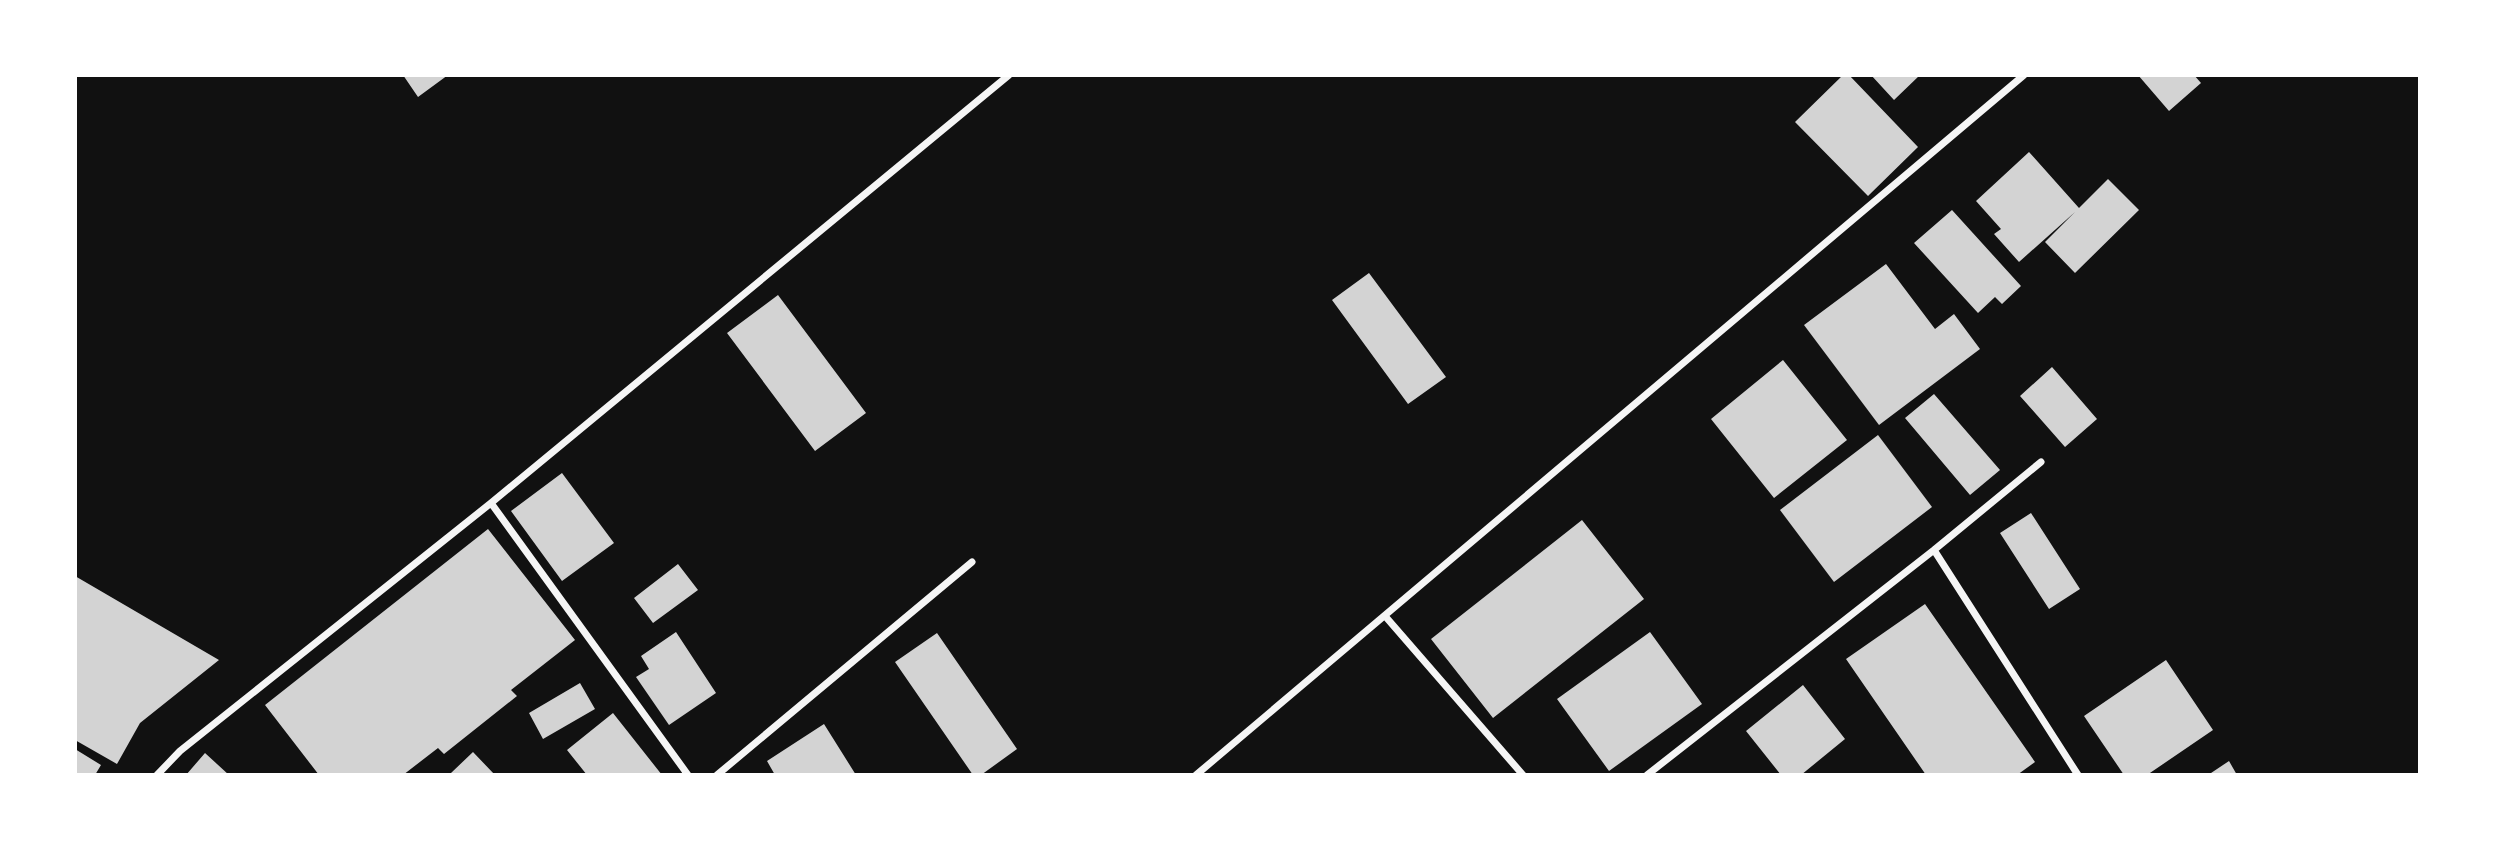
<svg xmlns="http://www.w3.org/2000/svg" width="2495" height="850" viewBox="0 0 2495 850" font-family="Literata,serif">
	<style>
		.building { fill: #d3d3d3 }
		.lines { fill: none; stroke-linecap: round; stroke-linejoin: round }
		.minor { stroke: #f5f5f5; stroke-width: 7 }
	</style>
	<rect width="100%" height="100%" fill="#111"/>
	<path class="building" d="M403,75H448L418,97Z
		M1843,75H1849L1918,147L1868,196L1795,122Z
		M1871,75H1920L1894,100Z
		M2138,75H2194L2201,83L2169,111Z
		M2029,152L2079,208L2108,179L2139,210L2075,273L2045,242L2075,212L2019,262L1994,234L2001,229L1976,201Z
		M1952,210L2021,286L2002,304L1995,297L1978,313L1914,243Z
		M1886,264L1935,329L1954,314L1980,349L1879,425L1804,325Z
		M1369,273L1446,377L1408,404L1332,300Z
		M778,295L866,413L815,451L727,333Z
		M1783,360L1847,440L1774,498L1711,419Z
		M2052,367L2097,419L2065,447L2020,396Z
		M1934,394L2000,470L1970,495L1905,418Z
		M1878,435L1932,507L1834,582L1780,510Z
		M562,473L614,543L562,581L511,511Z
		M2031,513L2080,589L2049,609L2000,533Z
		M1582,520L1644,599L1493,718L1431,639Z
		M488,529L575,640L511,690L517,696L444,754L438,748L403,775H319L265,705Z
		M678,564L698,590L653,623L634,598Z
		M75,576L219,660L140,723L117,764L75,740Z
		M1925,604L2035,762L2017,775H1926L1846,659Z
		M676,632L716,693L669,725L636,677L649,669L641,656Z
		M1650,632L1702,704L1609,771L1557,699Z
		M937,633L1017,749L981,775H973L895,662Z
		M2166,660L2213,730L2147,775H2124L2084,716Z
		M580,683L595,709L543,739L529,713Z
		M1803,685L1845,739L1801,775H1781L1746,731Z
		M613,713L662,775H587L567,750Z
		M824,724L856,775H775L767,761Z
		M75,749L101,765L95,775H75Z
		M473,752L495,775L451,773Z
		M205,753L229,775H186Z
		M2229,761L2237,775H2208Z"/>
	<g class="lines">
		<path class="minor" d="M491,503L688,775
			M1934,550L2078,775
			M1385,616L1523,775
			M157,775L180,751L491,503L1009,75
			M717,775L972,562
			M1196,775L2024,75
			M1647,775L1934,550L2041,462"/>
	</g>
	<rect width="2495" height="850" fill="none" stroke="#ffffff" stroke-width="154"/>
</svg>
